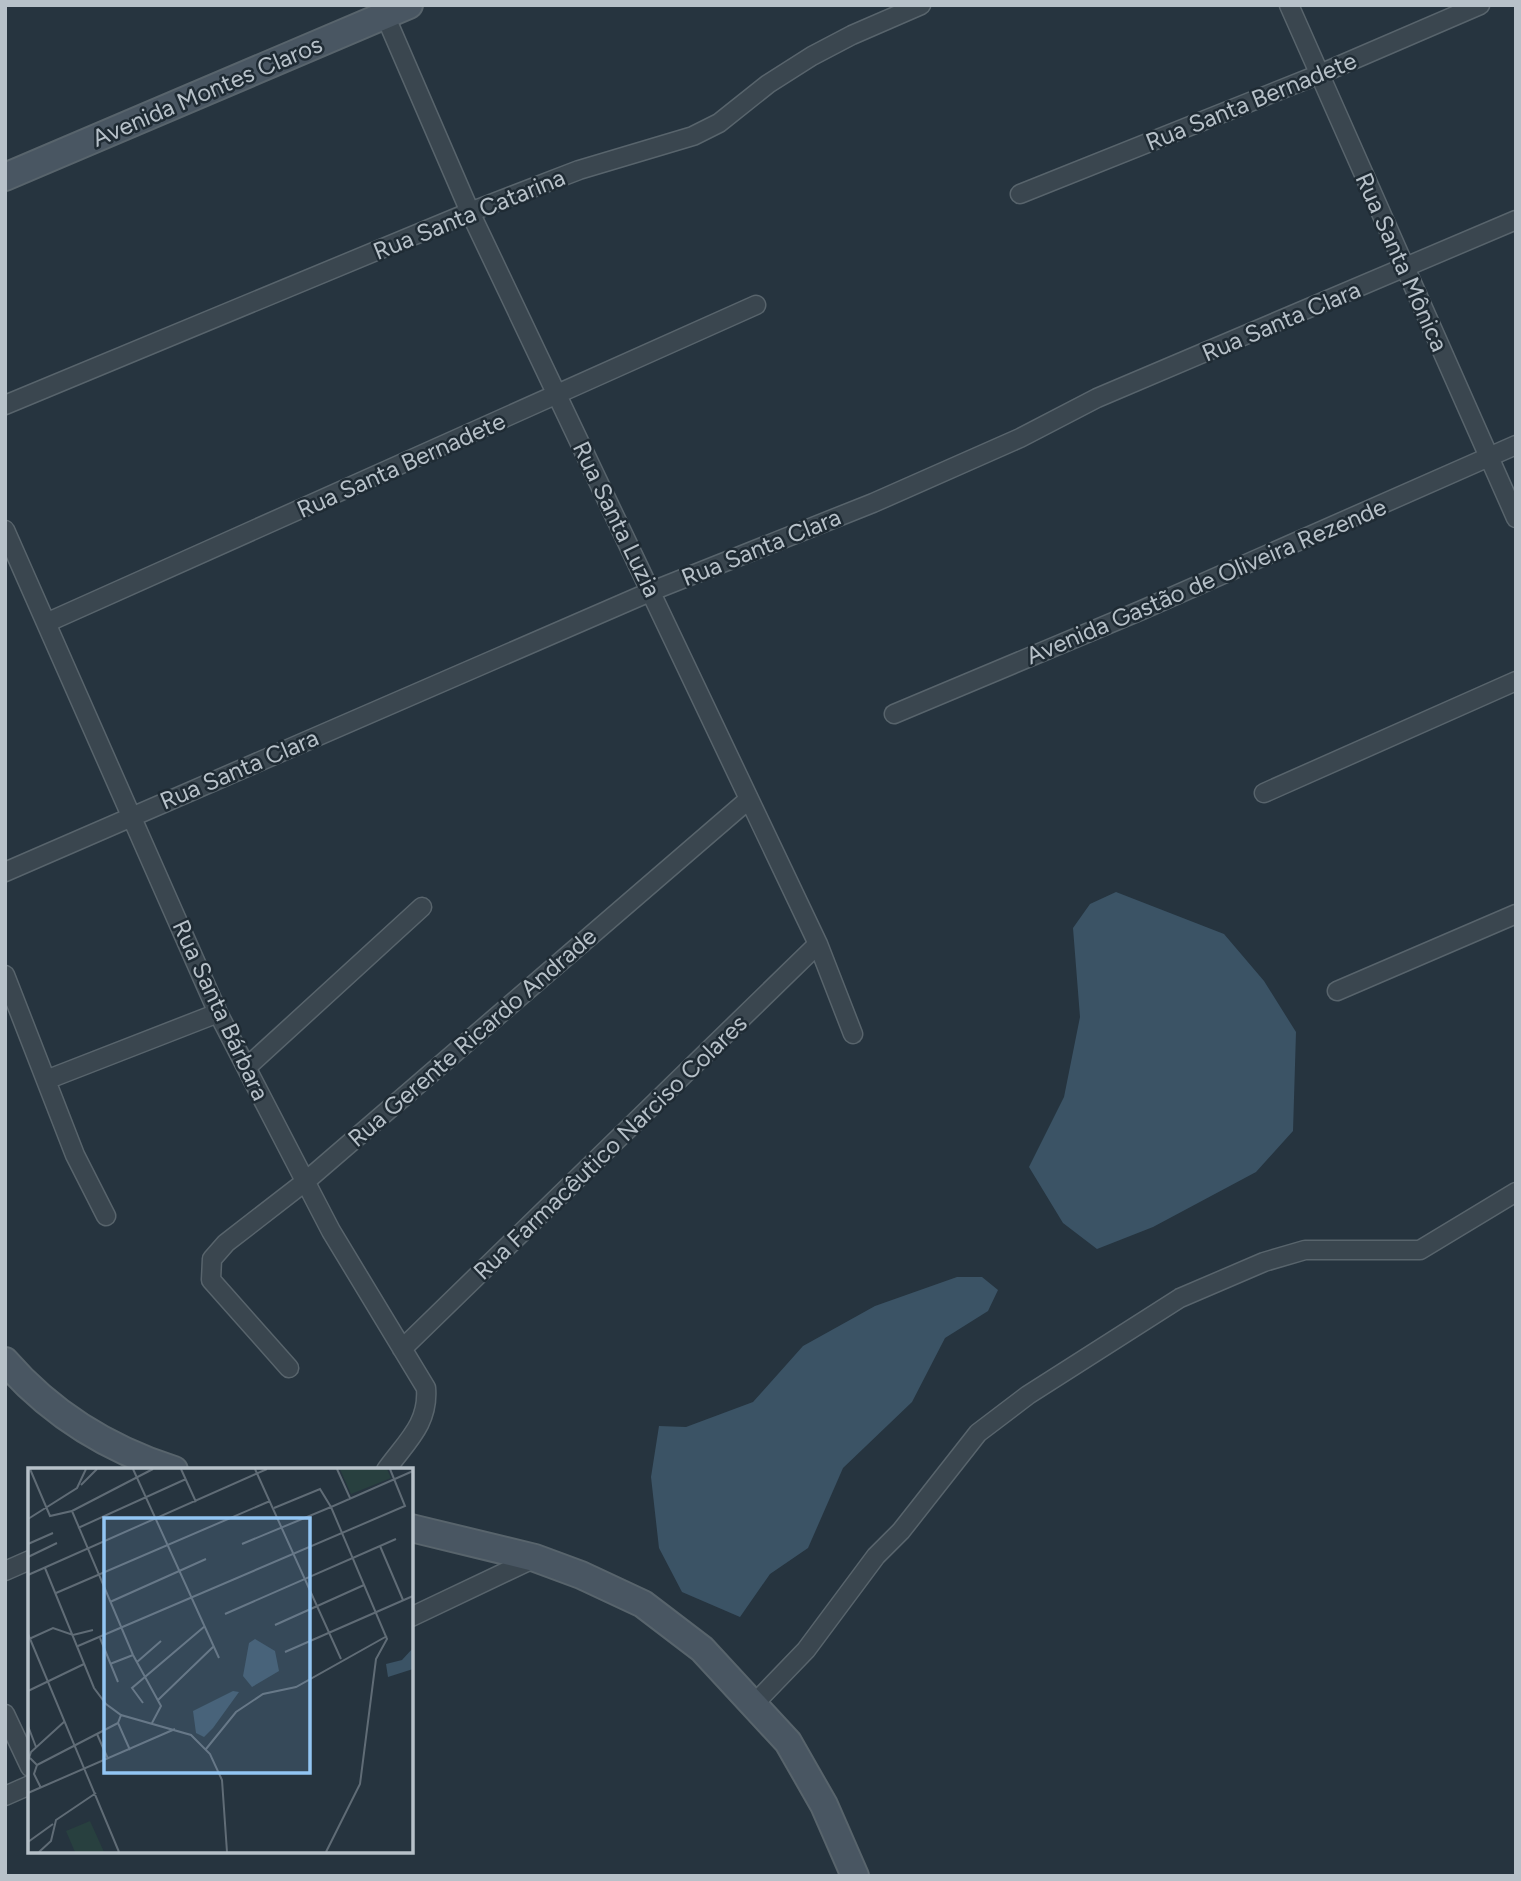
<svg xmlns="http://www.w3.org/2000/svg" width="1521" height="1881" viewBox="0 0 1521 1881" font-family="Figtree,sans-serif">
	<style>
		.water { fill: #3b5365 }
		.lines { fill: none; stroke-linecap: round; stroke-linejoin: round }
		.street-casing { stroke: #58646c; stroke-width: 21 }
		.secondary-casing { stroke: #58646c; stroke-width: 30 }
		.street { stroke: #3a464f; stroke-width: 18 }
		.secondary { stroke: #495662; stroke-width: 26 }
		.labels { text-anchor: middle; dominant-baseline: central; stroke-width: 5; stroke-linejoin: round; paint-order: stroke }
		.street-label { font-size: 24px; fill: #b7c1c9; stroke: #1f2b34 }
		.inset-road { fill: none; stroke: #606c76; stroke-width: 2 }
		.view { fill: #92c5f3; fill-opacity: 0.15; stroke: #92c5f3; stroke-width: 3.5 }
		.inset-edge { fill: none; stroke: #b7c1c9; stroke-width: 3.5 }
	</style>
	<rect width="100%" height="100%" fill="#26343f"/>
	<path class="water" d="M1116,892L1224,934L1264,981L1296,1032L1293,1131L1256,1172L1153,1227L1097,1249L1063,1223L1029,1167L1064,1097L1080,1017L1073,928L1090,904Z
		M957,1277H982L998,1290L988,1311L945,1338L912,1402L843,1468L808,1548L770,1574L740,1617L682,1592L659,1548L651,1477L659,1426L686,1427L753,1402L803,1346L875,1306Z"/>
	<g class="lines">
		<defs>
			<path id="street" d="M1289,5L1516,518
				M381,6L470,212L818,944L853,1034
				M1020,194L1320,74L1480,5
				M5,405L470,212L579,170L693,136L719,123L768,84L812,56L852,35L921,5
				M5,530L218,1013L331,1231L426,1388C429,1424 406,1442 386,1470
				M46,623L756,305
				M894,714L1142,610L1516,445
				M1264,793L1516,681
				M5,872L652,591L873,503L1020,438L1097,398L1516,220
				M5,975L75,1155L106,1216
				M1337,991L1516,914
				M247,1067L422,907
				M46,1080L218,1013
				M402,1349L818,944
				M289,1368L211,1280L212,1259L226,1243L306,1181L748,800
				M5,1571L30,1560
				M411,1617L535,1558
				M754,1704L806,1650L876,1556L901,1531L978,1433L1028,1395L1180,1298L1264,1262L1305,1250H1420L1516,1192
				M5,1714L30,1767
				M5,1796L30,1785"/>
			<path id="secondary" d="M5,177L409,5
				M5,1361C51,1414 108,1449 174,1470
				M411,1528L535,1558L581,1575L643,1604L702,1649L788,1742L824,1805L855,1876"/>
		</defs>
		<use href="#street" class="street-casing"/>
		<use href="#secondary" class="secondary-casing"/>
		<use href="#street" class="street"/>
		<use href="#secondary" class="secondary"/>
	</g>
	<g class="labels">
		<g class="street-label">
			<text transform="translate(207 91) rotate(-23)">Avenida Montes Claros</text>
			<text transform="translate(1251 101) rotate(-22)">Rua Santa Bernadete</text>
			<text transform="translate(469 214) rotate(-22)">Rua Santa Catarina</text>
			<text transform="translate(1402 262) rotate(66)">Rua Santa Mônica</text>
			<text transform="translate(1281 321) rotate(-23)">Rua Santa Clara</text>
			<text transform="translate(401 465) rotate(-24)">Rua Santa Bernadete</text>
			<text transform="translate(617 519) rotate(64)">Rua Santa Luzia</text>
			<text transform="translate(761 547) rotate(-22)">Rua Santa Clara</text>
			<text transform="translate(1206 581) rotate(-23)">Avenida Gastão de Oliveira Rezende</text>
			<text transform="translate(239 769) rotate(-23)">Rua Santa Clara</text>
			<text transform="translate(221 1010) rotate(65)">Rua Santa Bárbara</text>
			<text transform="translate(472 1037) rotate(-41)">Rua Gerente Ricardo Andrade</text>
			<text transform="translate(610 1147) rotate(-44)">Rua Farmacêutico Narciso Colares</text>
		</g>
	</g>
	<g transform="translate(28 1468)">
		<rect width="385" height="385" fill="#26343f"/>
		<path d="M312,1H359L363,10L323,26ZM62,353L76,384H47L38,363Z" fill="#28403f"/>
		<path d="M227,171L247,183L251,203L224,219L215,208L221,175ZM385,180V201L360,209L358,196L374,192ZM205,223L211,224L185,260L176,269L168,265L165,243Z" fill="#3b5365"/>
		<path class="inset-road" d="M2,1L22,48L44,43L105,187L133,238L124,255M105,1L191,190M153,1L168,34M227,1L313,191M309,1L322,30M53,17L69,1M44,43L125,1M0,51L49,20L58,1M50,60L158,11M0,76L25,65M214,76L303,39L292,21L246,40M352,78L375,132M0,89L29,75M17,100L66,220L78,236L93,247L163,267L182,286L194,312L199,384M0,107L239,1M28,125L242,33M82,134L178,91M197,146L368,71M247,157L336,117M0,166L91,384M72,170L90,214M1,171L25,160L45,167L65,162M50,178L377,38L362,1M257,184L385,128M109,194L133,173M82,196L105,187M0,223L56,196M130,232L186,178M115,235L104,220L177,158M93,247L90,255L102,282M0,258L8,279M69,266L80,291M178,281L208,244L235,226L268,219L359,168M2,290L9,297L6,306L13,320M0,293L3,284L37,253M9,297L90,255M0,325L147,261M0,374L25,356M11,384L23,373L28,352L68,325M298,384L332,316L348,191L359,171L303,39L385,3"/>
		<path class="view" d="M76,50H282V305H76Z"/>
		<rect width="385" height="385" class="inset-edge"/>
	</g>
	<rect width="1521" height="1881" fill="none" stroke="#b7c1c9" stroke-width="14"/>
</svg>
